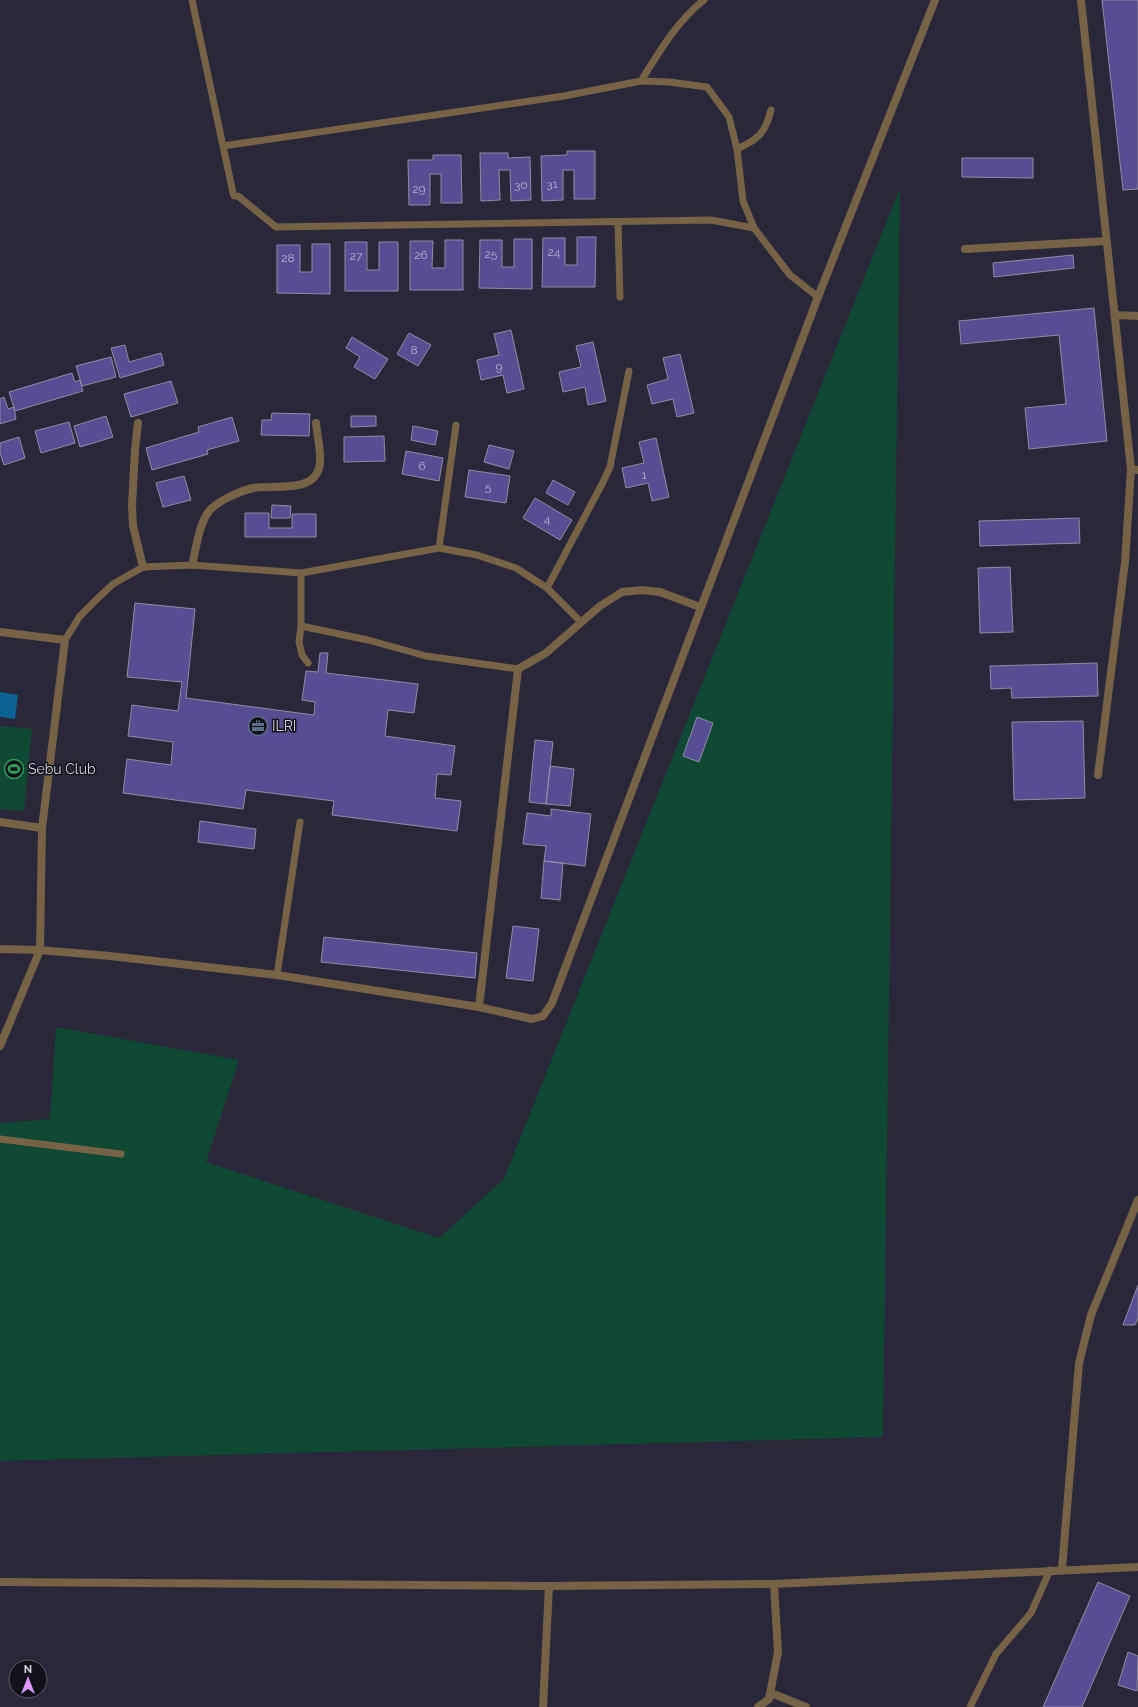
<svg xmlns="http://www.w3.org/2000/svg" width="1138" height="1707" viewBox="0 0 1138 1707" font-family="Raleway,sans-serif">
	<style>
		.green { fill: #0f4933 }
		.water { fill: #0b6395 }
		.building { fill: #574d92; stroke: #8f8ea4 }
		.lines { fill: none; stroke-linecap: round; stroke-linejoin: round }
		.service { stroke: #766346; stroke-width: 7 }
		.minor { stroke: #766346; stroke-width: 8 }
		.labels { text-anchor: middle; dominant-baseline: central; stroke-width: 3; stroke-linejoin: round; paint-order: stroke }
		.number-label { font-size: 12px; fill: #b6b4ce }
		.poi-label { font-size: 14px; fill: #d6d6e2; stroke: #12111a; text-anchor: start }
	</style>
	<rect width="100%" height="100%" fill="#292739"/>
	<path class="green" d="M900,188L883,1437L0,1461V1123L50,1119L56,1027L239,1060L206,1162L439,1238L504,1179Z
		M0,726L32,729L24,811L0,809Z"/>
	<path class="water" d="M0,692L18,695L15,719L0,717Z"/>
	<path class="building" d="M1102,0H1138V189L1123,190Z
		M567,151H595V199H574V170H563V200L542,201L541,156L567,155Z
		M480,153H508V158L530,157L531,200L511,201L510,170H499L500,200L481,201Z
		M433,155H461L462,203H441V174H430V205H409L408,160H433Z
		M962,158H1033V178L962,177Z
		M577,237H596L595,287H542L543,238H565V265H577Z
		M514,239H532V289L479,288L480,240H502V267H514Z
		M445,240H463V290H410V241H433L432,268H445Z
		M345,242H367V270H379V242H398V291H345Z
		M312,244H330V294L277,293V245H300V272H312Z
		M1073,255L1074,268L994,277L993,263Z
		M1094,308L1107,441L1029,449L1025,408L1066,404L1059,335L961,344L959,321Z
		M511,330L524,389L507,393L503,375L481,380L477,360L499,355L494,334Z
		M409,333L431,345L418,366L397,354Z
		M352,337L388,359L375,379L354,367L360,357L346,348Z
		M593,342L606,401L588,405L585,387L563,392L559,372L581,367L576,346Z
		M125,345L129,362L161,353L164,365L120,378L111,348Z
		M680,354L694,413L677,417L673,399L652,404L647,385L668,379L663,358Z
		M111,357L116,377L82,386L76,366Z
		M72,373L75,382L80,380L83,391L15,411L9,392Z
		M171,381L178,403L131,417L124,394Z
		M4,397L8,409L14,407L16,419L0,424V399Z
		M272,413L310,414L309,436L261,435L262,420H271Z
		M106,416L113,437L80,447L74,426Z
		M351,416H376V426L351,427Z
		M232,417L239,441L207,450L208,454L152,470L146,448L199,432L198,427Z
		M69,422L75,443L41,453L35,431Z
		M413,426L438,431L435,445L411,440Z
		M384,436L385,461L344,462V437Z
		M19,437L25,458L4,465L0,453V443Z
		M656,438L669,497L652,501L648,483L626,488L622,468L644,463L639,442Z
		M489,445L514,451L509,469L484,462Z
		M406,451L443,458L439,481L402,474Z
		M469,470L510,476L506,503L465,497Z
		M184,476L191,500L163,507L156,483Z
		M553,480L575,492L568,505L546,493Z
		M535,498L572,520L560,540L523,518Z
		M272,505L291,506L290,518H271Z
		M245,513H269V528H292V514H316V537H245Z
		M1079,518L1080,543L980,546L979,521Z
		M1010,567L1013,632L980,633L978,568Z
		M135,603L195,609L186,698L314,715L315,702L302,700L306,671L318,672L320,653H328L326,673L418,684L414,713L388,710L385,736L455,746L451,775L437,774L435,798L461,801L457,831L332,815L334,801L246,790L243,809L123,793L127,759L171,765L173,742L128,736L132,705L178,711L182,682L127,677Z
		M1097,663L1098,696L1012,698L1011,688L991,689L990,666Z
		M697,717L713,723L699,762L683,756Z
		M1083,721L1085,798L1014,800L1012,722Z
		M535,740L553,742L546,804L529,802Z
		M550,766L574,769L570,806L546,804Z
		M551,809L591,814L585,866L544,861L546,846L523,844L527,813L551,816Z
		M200,821L256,829L254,849L198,842Z
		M544,861L563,863L560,900L541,898Z
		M513,926L539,929L533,981L506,978Z
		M324,937L477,953L475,978L321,962Z
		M1138,1285V1318L1135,1325H1123Z
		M1098,1582L1130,1596L1082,1707H1043Z
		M1128,1652L1138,1656L1137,1691L1118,1685Z"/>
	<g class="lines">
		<path class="service" d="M192,0L233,193L234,196H238L276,227L711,220L754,228
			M641,81C659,52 677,21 704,0
			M223,146L564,96L641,81L669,82L707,87L729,117L737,149L743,201L754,228L790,275L818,297
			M737,149C759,139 765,133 771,110
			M618,222L620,297
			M439,548L456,425
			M301,573V626L299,642L302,655L308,663
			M547,588L581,622
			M301,626L368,640L426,656L518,669
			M65,640L80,616L97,599L113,584L143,567L192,565L301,573L439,548L477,555L516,568L547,588L602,484L610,467L629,371
			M277,975L300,822
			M0,1139L121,1154
			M970,1707L996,1654L1031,1613L1050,1570"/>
		<path class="minor" d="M1081,0L1131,469L1138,470
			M965,249L1107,241
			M1115,315L1138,316
			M138,423L135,450L132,505L133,526L143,567
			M192,565C196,550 199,522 210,510C218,501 240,491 253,488C274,484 318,495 320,462C321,450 317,435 316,423
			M0,632L65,640L42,828L40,950L110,956L277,975L479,1007L532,1019L543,1016L552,1003L818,297L935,0
			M1098,775L1125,562L1131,469
			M0,822L42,828
			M0,949L40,950L0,1046
			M479,1007L518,669L546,653L600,606L622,592L642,590L660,592L700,607
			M1062,1569L1079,1363L1091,1315L1138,1200
			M0,1582L549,1586L774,1584L1138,1567
			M771,1693L806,1707
			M543,1707L549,1586
			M758,1707L769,1699L778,1652L774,1584"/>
	</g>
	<defs>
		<symbol id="office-ring" viewBox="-11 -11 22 22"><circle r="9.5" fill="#12111a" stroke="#5c6f8a" stroke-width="1.5"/><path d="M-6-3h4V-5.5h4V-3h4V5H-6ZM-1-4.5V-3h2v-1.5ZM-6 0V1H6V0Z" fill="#5c6f8a"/></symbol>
		<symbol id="stadium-ring" viewBox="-11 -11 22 22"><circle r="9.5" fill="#12111a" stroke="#2e9e5b" stroke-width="1.5"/><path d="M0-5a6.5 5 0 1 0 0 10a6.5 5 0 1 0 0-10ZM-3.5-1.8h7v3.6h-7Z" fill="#2e9e5b"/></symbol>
	</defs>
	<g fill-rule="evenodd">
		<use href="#office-ring" x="247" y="715" width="22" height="22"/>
		<use href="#stadium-ring" x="3" y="758" width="22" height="22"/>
	</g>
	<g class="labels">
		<g class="number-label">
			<text x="552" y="184">31</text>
			<text x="521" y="185">30</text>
			<text x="419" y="189">29</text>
			<text x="554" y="252">24</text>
			<text x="491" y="254">25</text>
			<text x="421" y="255">26</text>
			<text x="356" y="256">27</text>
			<text x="288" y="258">28</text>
			<text x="414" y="350">8</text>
			<text x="499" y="367">9</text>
			<text x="422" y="466">6</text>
			<text x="644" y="475">1</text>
			<text x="488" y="487">5</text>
			<text x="547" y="519">4</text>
		</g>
		<g class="poi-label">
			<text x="272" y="726">ILRI</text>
			<text x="28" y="769">Sebu Club</text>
		</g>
	</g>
	<g transform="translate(28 1679)"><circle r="19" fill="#12111a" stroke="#60606a"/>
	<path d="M0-3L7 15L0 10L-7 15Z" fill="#db99f5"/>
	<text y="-6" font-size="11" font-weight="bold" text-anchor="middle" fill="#d6d6e2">N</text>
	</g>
</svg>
